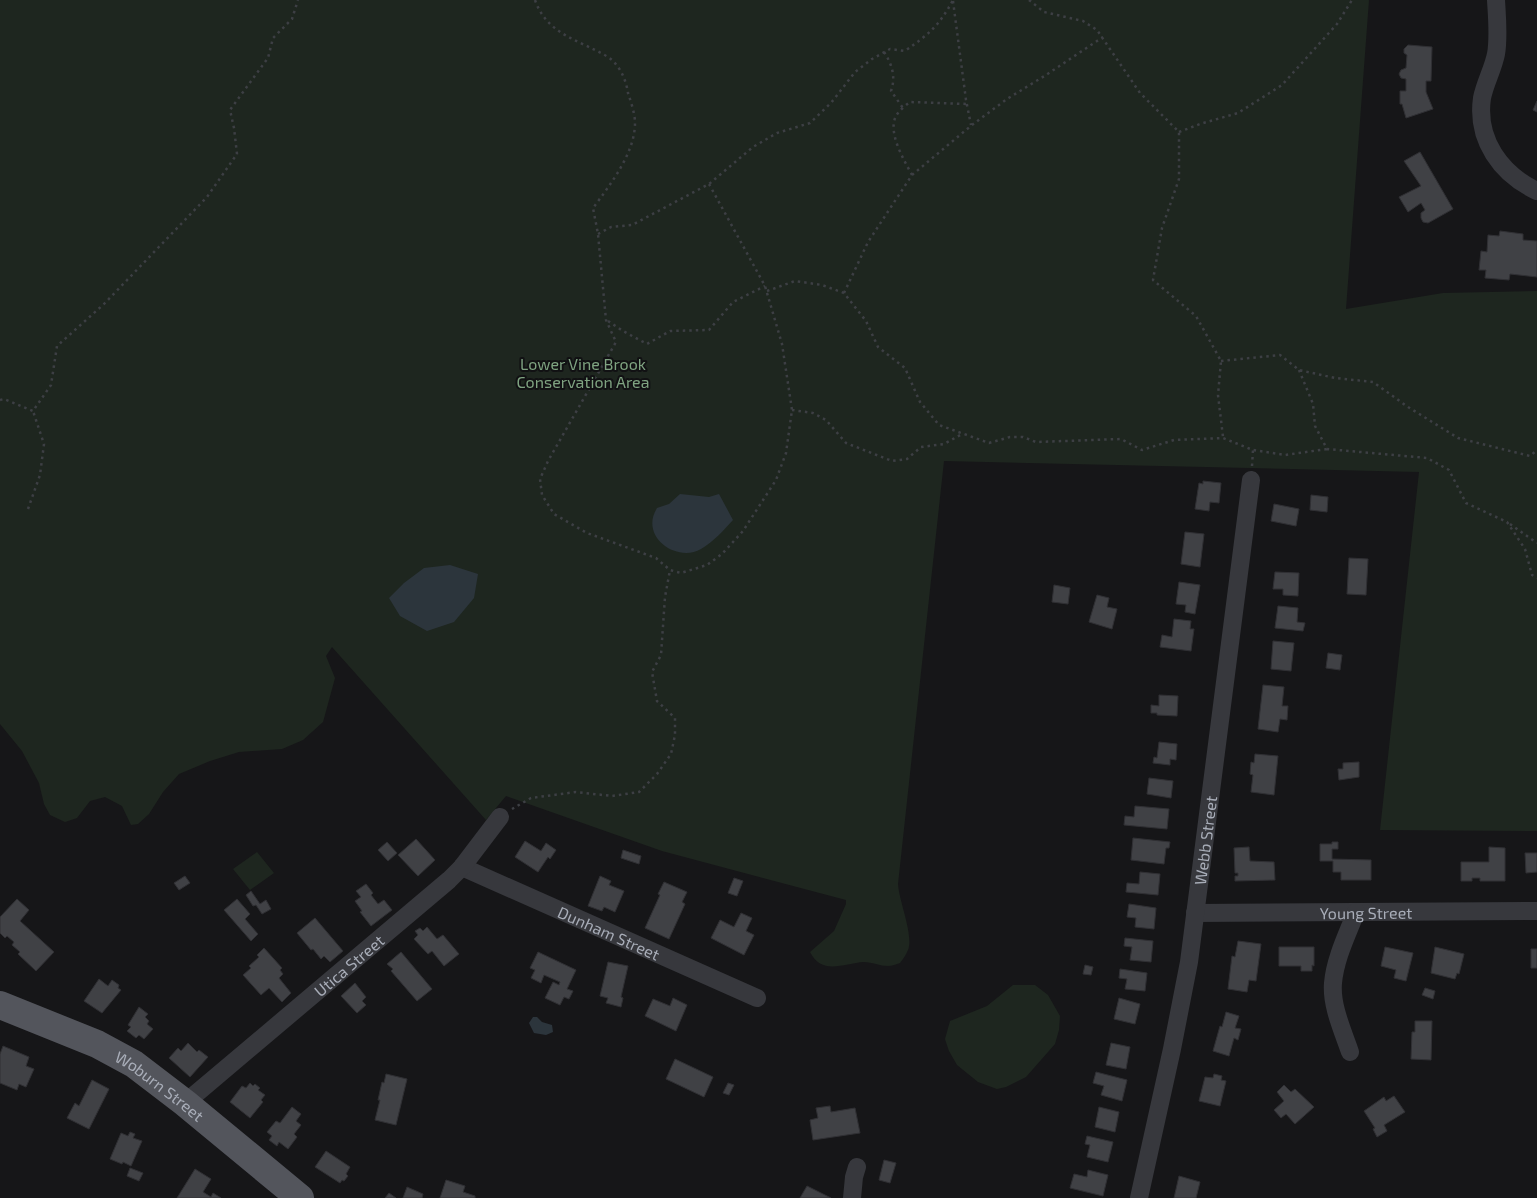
<svg xmlns="http://www.w3.org/2000/svg" width="1537" height="1198" viewBox="0 0 1537 1198" font-family="'Exo 2',sans-serif">
	<style>
		.green { fill: #1e261f }
		.water { fill: #2c353c }
		.building { fill: #404145; stroke: #303034 }
		.lines { fill: none; stroke-linecap: round; stroke-linejoin: round }
		.path { stroke: #3d3f44; stroke-width: 2.5; stroke-dasharray: 2.5 4; stroke-linecap: butt }
		.street { stroke: #37383d; stroke-width: 18 }
		.primary { stroke: #53555c; stroke-width: 28 }
		.labels { text-anchor: middle; dominant-baseline: central; stroke-width: 4; stroke-linejoin: round; paint-order: stroke }
		.park-label { font-size: 16px; fill: #7fa381; stroke: #111113 }
		.street-label { font-size: 16px; fill: #a8adb8; stroke: #111113 }
	</style>
	<rect width="100%" height="100%" fill="#161618"/>
	<path class="green" d="M0,0H1369L1346,309L1443,293L1537,291V831L1380,830L1419,472L944,461L898,884C899,901 914,936 908,950C906,955 903,959 900,963C896,964 892,966 888,966C880,966 872,962 864,962C844,963 822,976 810,952L834,931L846,904V900L662,851L506,796L486,820L332,647L326,656L335,678L323,722L303,740L282,749L239,752L210,761L179,774L163,792L149,814L138,824L131,825L122,806L105,797L90,801L77,818L65,822L50,815L44,804L39,783L22,751L0,724Z
		M257,852L274,873L250,890L233,869Z
		M1013,985H1035L1048,995L1060,1016L1059,1030L1055,1044L1026,1077L1006,1087L997,1089L978,1082L957,1065L949,1051L945,1039L950,1021L987,1006Z"/>
	<path class="water" d="M680,494L709,497L719,494L733,520C723,531 714,541 701,549C677,563 639,537 657,508L669,504Z
		M450,565L478,574L474,598L454,622L427,631L400,616L389,598L404,583L424,568Z
		M533,1017H537L542,1022L552,1025L553,1032L546,1035L534,1033L529,1023Z"/>
	<path class="building" d="M1408,45L1432,47L1431,81H1426V92L1433,109L1406,118L1402,104H1400V91H1406V79L1401,78L1399,74L1401,70L1406,68L1407,55L1404,53V49Z
		M1537,101V112L1533,110Z
		M1420,152L1453,209L1428,223L1423,222L1421,218V213L1425,210L1421,203L1408,212L1399,197L1421,186L1404,161Z
		M1500,231L1523,234V240L1537,241V277L1510,274L1509,280L1485,278L1486,270H1479L1481,251L1487,252L1488,235L1499,236Z
		M1203,481L1221,483L1219,503L1210,502L1209,511L1195,509L1199,483L1203,484Z
		M1311,495L1328,497L1327,512L1310,510Z
		M1274,504L1299,509L1296,526L1271,521Z
		M1185,532L1204,534L1200,567L1181,564Z
		M1349,558L1368,559L1366,595L1347,594Z
		M1275,572L1299,573L1298,596L1283,595V589H1273Z
		M1179,582L1200,585L1195,614L1185,612L1186,605L1176,604Z
		M1054,585L1070,588L1068,604L1052,602Z
		M1097,595L1109,598L1107,607L1117,609L1112,629L1089,622Z
		M1278,606L1298,608L1297,622L1305,623L1303,631L1275,628Z
		M1174,619L1191,621L1190,629H1194L1191,651L1160,647L1162,635L1172,637Z
		M1273,641L1294,643L1291,671L1271,669Z
		M1328,653L1342,655L1340,670L1326,668Z
		M1263,685L1284,687L1282,706H1288L1287,720L1280,719L1278,732L1258,729Z
		M1159,695L1178,696L1177,716L1157,715V713H1151V705L1159,706Z
		M1159,742L1177,744L1176,760L1170,759V765L1153,763L1154,757L1157,758Z
		M1255,754L1278,756L1274,795L1251,792L1253,775L1250,774L1251,762L1254,763Z
		M1359,762V777L1339,780L1338,769H1343V763Z
		M1149,778L1173,781L1171,798L1147,794Z
		M1135,806L1169,809L1167,829L1124,825L1125,816L1134,817Z
		M1133,838L1170,842L1169,848H1166L1164,864L1131,860Z
		M416,839L435,860L418,876L398,855Z
		M525,841L541,851L546,843L556,850L550,859L548,857L538,872L515,857Z
		M387,842L397,853L388,861L378,850Z
		M1332,842H1338V849H1332V859L1371,860V880H1341V872H1333V861H1320V844H1332Z
		M1249,847L1250,861L1274,862L1275,880L1235,881V876H1238V873H1235L1234,848Z
		M1489,847L1505,848V881H1480V878H1472V881H1461V862H1489Z
		M623,850L641,856L639,864L621,858Z
		M1525,853H1537V872L1526,873Z
		M1140,872L1160,874L1158,895L1126,892L1127,883L1139,884Z
		M185,876L190,883L179,890L174,883Z
		M600,876L611,881L609,885L624,891L615,912L604,907L602,911L588,906Z
		M734,878L743,881L737,896L728,893Z
		M664,882L687,892L682,902L685,904L669,939L645,928L660,895L658,894Z
		M366,884L373,893L371,895L378,904L384,900L392,910L371,926L360,912L362,911L355,901L361,897L356,891Z
		M251,891L260,904L266,900L271,909L262,914L256,905L253,906L246,895Z
		M17,899L29,910L20,921L54,952L36,971L18,954L20,952L12,945L14,942L7,936L5,938L0,933V917Z
		M237,899L250,914L245,919L258,934L251,941L224,910Z
		M1129,904L1156,908L1154,929L1135,927L1136,918L1127,917Z
		M741,913L752,918L746,931L754,935L744,955L711,938L720,920L734,927Z
		M315,918L343,951L330,962L324,956L321,959L313,949L311,950L297,933Z
		M427,927L437,939L443,935L459,954L444,966L432,951L428,954L414,939L418,935L415,931L420,928L423,931Z
		M1125,938L1153,941L1151,962L1130,960L1132,947L1124,946Z
		M1238,941L1261,944L1256,981L1249,980L1247,992L1228,989L1232,956L1235,957Z
		M1279,947H1314V966L1312,965V971H1301V966H1279Z
		M1385,947L1413,953L1406,981L1394,978L1396,970L1381,966Z
		M1435,947L1464,954L1459,974L1457,973L1455,979L1431,973Z
		M264,948L282,968L280,970L283,974L279,978L291,993L282,1002L269,988L261,995L243,975L251,968L249,966L259,957L257,955Z
		M1531,949H1537V968H1531Z
		M401,952L432,989L417,1001L391,971L393,969L387,964Z
		M538,952L576,970L567,989L573,991L569,999L564,997L560,1005L545,998L553,982L559,985L560,982L544,975L541,983L531,978L535,970L530,968Z
		M608,962L628,966L621,997L623,998L621,1007L606,1003L608,998L600,996Z
		M1085,965L1093,967L1091,975L1083,974Z
		M1120,969L1147,973L1145,991L1125,989L1127,979L1119,978Z
		M99,979L108,986L112,980L119,985L118,988L121,990L102,1013L84,1001Z
		M355,983L366,997L362,1001L366,1005L357,1013L341,996Z
		M1425,988L1435,991L1433,999L1422,995Z
		M673,998L687,1005L676,1031L645,1016L653,999L670,1006Z
		M1119,998L1140,1004L1135,1024L1114,1019Z
		M139,1007L148,1014L145,1017L149,1021L147,1024L153,1029L144,1039L139,1035L136,1038L127,1031L131,1027L128,1025Z
		M1226,1012L1239,1016L1235,1028L1241,1029L1238,1040L1234,1038L1229,1056L1213,1051L1220,1026L1222,1027Z
		M1415,1021H1432L1431,1060L1411,1059L1412,1032H1415Z
		M188,1043L197,1052L199,1050L208,1057L190,1077L169,1058L178,1048L181,1051Z
		M1111,1043L1130,1047L1126,1069L1106,1065Z
		M3,1046L29,1057L26,1066L34,1069L26,1087L19,1084L17,1090L0,1083V1054Z
		M675,1059L713,1077L704,1097L666,1079Z
		M1096,1072L1127,1080L1122,1101L1101,1095L1104,1086L1093,1083Z
		M386,1074L407,1079L396,1125L375,1120L380,1100H378L382,1082L384,1083Z
		M1214,1074L1222,1076L1221,1080L1226,1081L1220,1106L1199,1101L1205,1077L1213,1078Z
		M92,1080L109,1089L89,1129L67,1118L75,1103L79,1106Z
		M250,1083L253,1086L255,1084L260,1088L258,1090L265,1095L261,1100L263,1102L250,1118L230,1102L242,1086L246,1088Z
		M728,1083L734,1085L729,1095L723,1093Z
		M1284,1085L1291,1092L1295,1089L1314,1107L1295,1124L1286,1114L1281,1118L1274,1110L1284,1101L1277,1092Z
		M1394,1096L1405,1112L1384,1125L1387,1131L1377,1137L1373,1129L1375,1128L1364,1111L1384,1097L1386,1101Z
		M830,1106L831,1112L855,1108L860,1133L813,1140L810,1120L818,1118L816,1108Z
		M292,1107L301,1114L296,1121L301,1125L294,1134L297,1137L288,1149L279,1142L277,1146L269,1140L272,1136L267,1132L276,1121L280,1123Z
		M1099,1107L1119,1112L1115,1132L1095,1127Z
		M130,1132L135,1134L133,1138L142,1141L131,1166L123,1162L122,1164L110,1159L121,1133L128,1136Z
		M1087,1136L1113,1142L1108,1162L1087,1157L1090,1145L1085,1144Z
		M326,1151L350,1167L346,1174L348,1176L344,1181L342,1180L340,1183L315,1167Z
		M884,1160L896,1163L890,1183L879,1180Z
		M130,1168L143,1173L139,1181L127,1176Z
		M195,1169L211,1179L203,1192L211,1197L213,1193L221,1198H177Z
		M1088,1170L1108,1175L1103,1196L1070,1188L1074,1174L1087,1177Z
		M1179,1176L1200,1182L1196,1198H1174Z
		M446,1180L465,1186L463,1192L475,1196V1198H440Z
		M807,1186L831,1198H800Z
		M407,1187L423,1194L422,1198H403Z
		M389,1193L396,1198H385Z"/>
	<g class="lines">
		<path class="path" d="M535,0C547,35 580,40 608,57C620,65 626,80 628,93C631,102 635,114 635,123C635,153 610,185 593,208L598,234L606,320L616,342L548,461L540,479L542,495L554,514L587,533L656,558L670,570L681,573L707,565L722,554L743,531L776,480L786,453L792,410L782,344L765,286L709,184
			M1029,0L1044,12L1083,21L1097,30L1140,93L1179,132V179L1162,228L1153,280L1196,316L1221,361L1218,395L1223,437
			M953,1L966,100L971,125
			M884,52C892,64 896,77 891,91L903,108
			M1179,132L1200,124L1238,113L1282,85L1337,24L1352,0
			M912,175C904,160 885,129 898,113C901,109 906,105 910,102L967,104
			M598,234L611,227L632,225L709,184L753,147L777,133L810,123L831,103L855,72L872,59L890,49L905,51C929,34 939,26 953,0
			M767,291L795,281L822,285L844,293L866,321L878,347L905,368L920,402L939,425L989,443L1010,437H1023L1036,442L1121,439L1142,450L1174,440L1223,438L1253,450L1285,455L1327,449
			M844,293L868,242L912,175L972,125L1007,99L1046,75L1103,37
			M608,321L623,331L647,344L670,331L709,330L733,302L765,286
			M1221,361L1280,355L1299,370L1335,378L1373,382L1408,407L1458,438L1530,456L1537,450
			M1299,370L1313,404L1315,426L1327,449L1427,458L1449,470L1466,503L1507,522L1525,549L1532,575L1537,578
			M0,400L4,399L33,411L51,385L57,346L104,304L207,197L237,154L234,128L230,110L268,58L273,38L292,19L298,0
			M792,410L813,413L826,420L846,443L892,461L907,459L921,447L944,444L962,434
			M1252,466L1253,450
			M28,509L40,475L44,444L33,411
			M1510,524L1537,543
			M512,809L531,798L576,792L612,796L639,792L657,774L671,754L675,735V718L657,701L652,672L661,655L665,597L670,570"/>
		<g class="street">
			<path d="M1496,0C1497,18 1499,37 1496,54C1493,69 1485,83 1482,98C1476,140 1501,174 1537,191"/>
			<path id="s1" d="M462,867L757,998"/>
			<path id="s2" d="M1195,913L1537,911"/>
			<path d="M1350,1052C1343,1031 1331,1006 1333,983C1335,959 1347,935 1356,912"/>
			<path id="s3" d="M185,1103L449,880L462,867L500,817"/>
			<path d="M852,1198L854,1177L857,1167"/>
			<path id="s4" d="M1139,1198L1172,1049L1189,962L1251,480"/>
		</g>
		<path class="primary" id="s5" d="M0,1005L97,1044L134,1064L185,1103L300,1198"/>
	</g>
	<g class="labels">
		<g class="park-label">
			<text x="583" y="363">Lower Vine Brook<tspan x="583" dy="18">Conservation Area</tspan></text>
		</g>
		<g class="street-label">
			<text stroke="none"><textPath href="#s4" startOffset="364">Webb Street</textPath></text>
			<text stroke="none"><textPath href="#s2" startOffset="171">Young Street</textPath></text>
			<text stroke="none"><textPath href="#s1" startOffset="161">Dunham Street</textPath></text>
			<text stroke="none"><textPath href="#s3" startOffset="214">Utica Street</textPath></text>
			<text stroke="none"><textPath href="#s5" startOffset="180">Woburn Street</textPath></text>
		</g>
	</g>
</svg>
